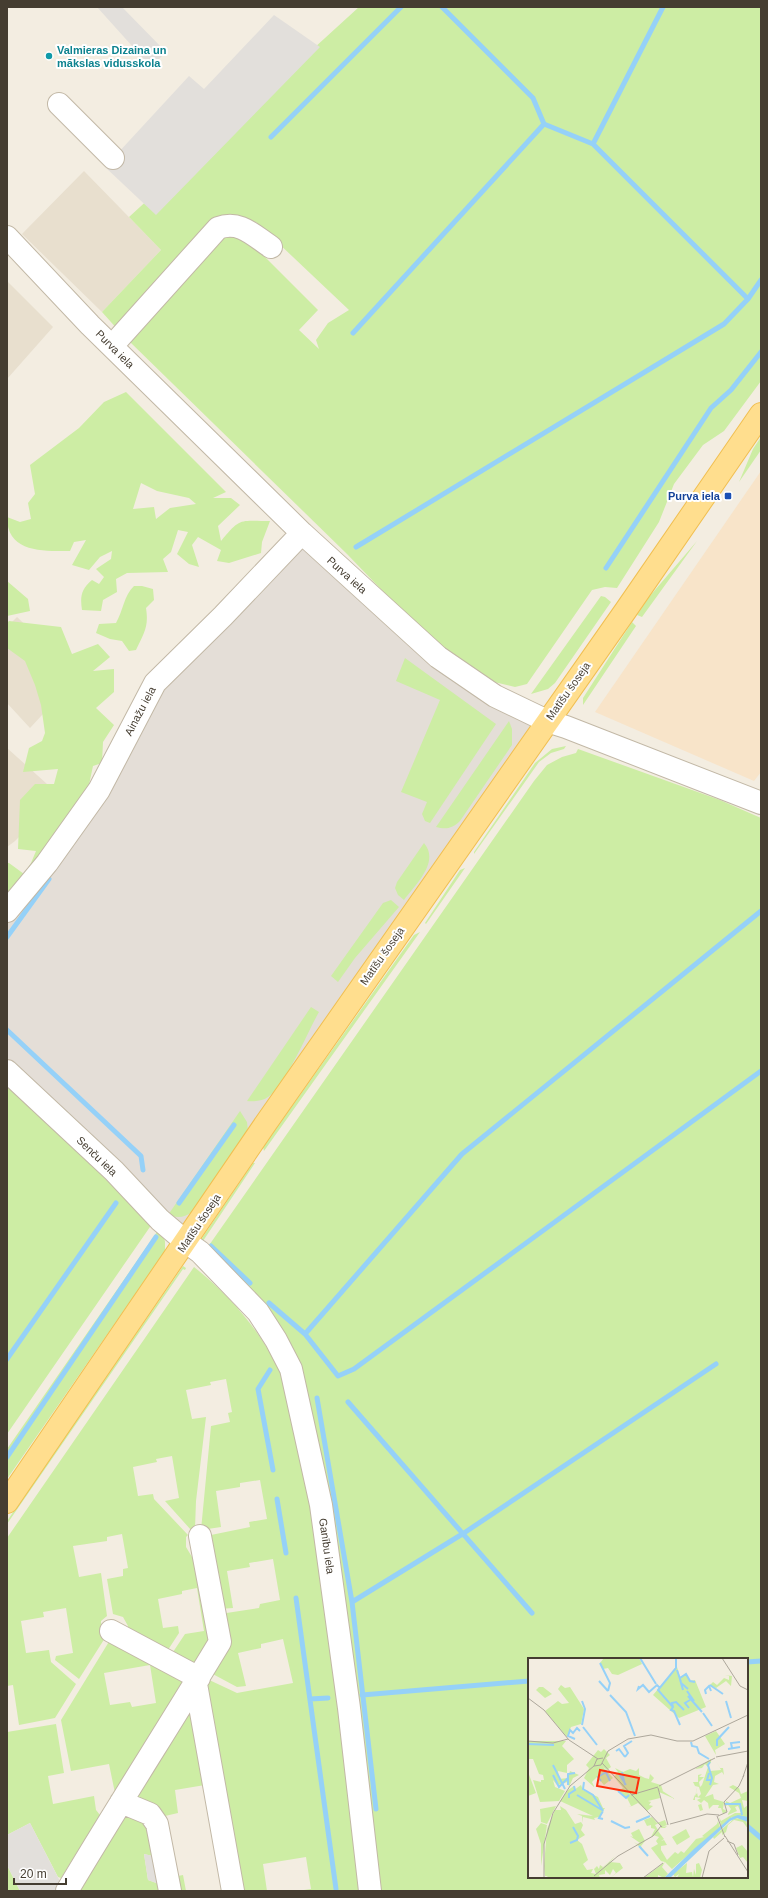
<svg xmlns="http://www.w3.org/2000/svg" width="768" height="1898" viewBox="0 0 768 1898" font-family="Arial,sans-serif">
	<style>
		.residential { fill: #e8dfce }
		.commercial { fill: #f8e4c9 }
		.industrial { fill: #e4ded7 }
		.green { fill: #cdeda4; fill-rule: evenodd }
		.parking { fill: #e2dfdb }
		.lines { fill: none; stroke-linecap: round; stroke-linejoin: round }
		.stream { stroke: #95d1f8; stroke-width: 5 }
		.minor-casing { stroke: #c2b8a6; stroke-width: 24 }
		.major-casing { stroke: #f1bf51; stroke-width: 24 }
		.minor { stroke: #fff; stroke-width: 22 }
		.major { stroke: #ffde8e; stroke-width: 22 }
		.culture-dot { fill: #0f9aa8; stroke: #fff; stroke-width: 1.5 }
		.transit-dot { fill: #1a4fb4; stroke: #fff; stroke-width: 1.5 }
		.labels { text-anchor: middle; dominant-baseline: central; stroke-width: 4; stroke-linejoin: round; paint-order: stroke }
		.culture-label { font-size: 11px; font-weight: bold; fill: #0d838f; stroke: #fff; text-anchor: start }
		.street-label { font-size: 11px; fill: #453d31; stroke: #fff }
		.transit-label { font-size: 11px; font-weight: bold; fill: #164399; stroke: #fff; text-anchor: end }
		.inset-river { fill: none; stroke: #95d1f8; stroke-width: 2 }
		.inset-road { fill: none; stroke: #ada79b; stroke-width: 1 }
		.view { fill: #ff2e0c; fill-opacity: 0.15; stroke: #ff2e0c; stroke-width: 2 }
		.inset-edge { fill: none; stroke: #453d31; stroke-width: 2 }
	</style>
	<rect width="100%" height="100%" fill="#f3ede1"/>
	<path class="residential" d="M84,171L161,250L102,312L22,234Z
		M7,281L53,327L7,379Z
		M17,617L78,676L30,728L7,703V627Z
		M7,748L57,793L31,825L15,841L7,847Z"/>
	<path class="commercial" d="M761,471V772L754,781L595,712Z"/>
	<path class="industrial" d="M302,533L438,657L547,721L186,1242L7,1072V911L47,863L155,683Z"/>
	<path class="green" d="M359,7H761V381L724,431L703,445L674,484L659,522L617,588L605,587L592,590L527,684L515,687L494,682L441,647L399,608L347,554L130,342L215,240L230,234L247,239L318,310L299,330L319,349L316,340L328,323L349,310L256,222L237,219L217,223L200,236L119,331L102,312L161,250L129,217Z
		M126,392L226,492L213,498H231L240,505L218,526L221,541C241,517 239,521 270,521L262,542L261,553L229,563L217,561L221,550L198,537L192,545L199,567L189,564L177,554L188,532L178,530L171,552L163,559L168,572L127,573L116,579L117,592L103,600L101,611L82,610C80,597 81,589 92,580L99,584L104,577L96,569L111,559L112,551L100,557L89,570L72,565L86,540L74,542L70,551C43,551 7,553 7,517L20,522L31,519L28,503L35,494L30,465L79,428L104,402ZM141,483L157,491L189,498L196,504L170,508L156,519L154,507L133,509Z
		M761,437V450L739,482L753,449Z
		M697,541L642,617L637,615L649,597Z
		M7,581L28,599L30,611L7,616Z
		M134,586H142L153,589L154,600L146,608C149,627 144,633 136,650L129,651L122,641L110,639L96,633L99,624L116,623C123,611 124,595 134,586Z
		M601,596L605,597L611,602L555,683L548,689L531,694Z
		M9,621L61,627L72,654L98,644L110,657L93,671L114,669V692L96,708L114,725L103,742L102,763L93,766L87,794L7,908V863H9L24,874L31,863L36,851L18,849L20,800L35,784H54L58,769L23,772L29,748L42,741L45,733L41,705L35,685L25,661L7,648V623Z
		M632,622L636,626L583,705V698Z
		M405,658L496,724L430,823L425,821L422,814L427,802L401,792L440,700L396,681Z
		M509,721L512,729V745L460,821C453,828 446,830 436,827Z
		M566,746L564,749L551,753L539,762L474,854V852L535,763L552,749Z
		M578,749L720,800L761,818V1891H377L300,1389L205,1251L534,781L547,765L562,757L576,753ZM529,1659H747V1877H529Z
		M424,843C440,862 416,884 404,900L398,895L395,888L397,882Z
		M465,868L426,924L425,923L460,870Z
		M391,900L399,907L355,958L338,982L331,976L383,903Z
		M420,932L264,1151L263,1147L414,935Z
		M311,1007L319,1012C307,1033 286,1085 268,1097C263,1101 252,1102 247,1101Z
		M7,1084L152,1224L7,1434Z
		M240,1111L247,1122L248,1131L192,1212C184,1218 177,1218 168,1215Z
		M253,1163H255L201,1244L200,1241Z
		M159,1229L165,1241V1251L7,1479V1449Z
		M183,1266L186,1268L185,1270L183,1269L7,1524V1521Z
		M194,1267C230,1295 262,1333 282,1375C294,1401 300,1450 306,1480C319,1547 327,1615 336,1683C345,1748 352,1812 359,1877L358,1891H297L311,1889L306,1857L263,1864L267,1891H235L199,1686L205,1678L237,1693L293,1683L283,1639L261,1644V1648L238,1653L246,1686L237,1687L209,1672C226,1644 225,1646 220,1614L259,1608L260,1604L280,1600L273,1559L249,1563L250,1567L227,1571L233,1608L219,1609L208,1557C214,1550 214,1543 211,1535L250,1527L249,1522L267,1519L260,1480L240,1483V1487L216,1491L221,1527L201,1530L211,1426L230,1422L228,1413L232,1412L226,1379L210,1382L211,1385L186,1390L192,1419L206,1417L196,1501L195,1529L191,1530L165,1501L179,1498L172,1456L156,1459L157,1462L133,1467L138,1496L153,1494L154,1499L188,1535L186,1537V1547L192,1557L200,1558L215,1641L202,1667L195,1671L169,1658L185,1634L204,1631L197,1588L182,1591V1594L158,1599L163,1628L178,1626L179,1633L164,1656L127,1636L128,1626L123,1617L113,1614L107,1579L123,1576V1569L128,1568L122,1534L107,1537V1541L73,1546L79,1577L101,1573L107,1616L101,1621V1632L105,1638L79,1679L55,1660L56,1656L73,1653L66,1608L43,1612L44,1617L21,1621L26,1653L49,1650L51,1662L76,1684L55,1718L19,1725L13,1685L7,1686V1538Z
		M110,1640L188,1679L115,1793L109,1764L71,1771L61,1720ZM150,1665L156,1703L132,1707L130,1702L110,1705L104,1673Z
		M188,1704L205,1785L175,1790L178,1813L165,1816L129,1798Z
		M56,1724L64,1773L48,1776L53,1804L94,1796L96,1810L100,1815L61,1878L58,1877L30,1823L7,1835V1732Z
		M124,1811L150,1822L157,1857L144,1854L148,1880L162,1885L163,1891H74Z
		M7,1865L20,1891H7Z
		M183,1875L186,1891H175L173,1877Z"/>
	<path class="parking" d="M97,7H122L166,52L151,67Z
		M274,15L320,47L156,215L105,167L189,76L204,89Z
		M30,1823L65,1891H20L7,1865V1835Z
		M144,1854L157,1857L162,1885L148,1880Z"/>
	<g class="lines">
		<path class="stream" d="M442,7L533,98L544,124L593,144L748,299
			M271,137L401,7
			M593,144L663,7
			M353,333L544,124
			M356,547L724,324L748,299L761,280
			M606,568L711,408L731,390L761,352
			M7,937L49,879
			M7,1030L141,1156L143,1170
			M179,1203L234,1125
			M211,1246L250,1283
			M269,1303L305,1334L338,1376L354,1369L761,1071
			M305,1334L462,1154L761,911
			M7,1359L116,1203
			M270,1370L258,1389L273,1470
			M317,1398L352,1602L376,1809
			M348,1402L532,1613
			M7,1457L156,1237
			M277,1499L286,1553
			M296,1598L336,1889
			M352,1602L464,1533L716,1364
			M747,1662L761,1661
			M362,1695L529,1681
			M310,1699L328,1698
			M747,1826L761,1838"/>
		<defs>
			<path id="minor" d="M59,104L113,158
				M7,237L90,325L302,533L438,657L495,696L547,721L566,727L761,803
				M112,346L218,228C240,220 253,235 271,247
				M7,911L47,863L99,790L155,683L223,616L302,533
				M7,1071L114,1171L160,1220L186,1242L200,1252L258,1312L276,1340L291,1369L321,1505L349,1708L370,1891
				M111,1631L199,1678
				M196,1684L233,1891
				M121,1802L150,1814L157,1824L170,1891
				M67,1891C117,1807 170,1725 220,1642L200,1536"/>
			<path id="major" d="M7,1502L266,1123L626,610L761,414"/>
		</defs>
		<use href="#minor" class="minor-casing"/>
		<use href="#major" class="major-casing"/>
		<use href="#minor" class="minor"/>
		<use href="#major" class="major"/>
	</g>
	<circle class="culture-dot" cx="49" cy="56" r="4"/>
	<rect class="transit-dot" x="724" y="492" width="8" height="8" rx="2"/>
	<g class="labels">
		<g class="culture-label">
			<text x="57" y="50">Valmieras Dizaina un<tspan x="57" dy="13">mākslas vidusskola</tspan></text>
		</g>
		<g class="street-label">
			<text transform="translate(115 349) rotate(45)">Purva iela</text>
			<text transform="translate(347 575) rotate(42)">Purva iela</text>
			<text transform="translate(568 691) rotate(-55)">Matīšu šoseja</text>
			<text transform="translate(140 711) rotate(-62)">Ainažu iela</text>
			<text transform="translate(382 956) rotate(-55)">Matīšu šoseja</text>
			<text transform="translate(97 1156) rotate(44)">Senču iela</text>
			<text transform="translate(199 1223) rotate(-56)">Matīšu šoseja</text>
			<text transform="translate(327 1546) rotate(82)">Ganību iela</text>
		</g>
		<g class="transit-label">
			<text x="720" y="496">Purva iela</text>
		</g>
	</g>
	<g transform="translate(528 1658)">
		<rect width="220" height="220" fill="#f3ede1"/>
		<path d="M76,0H111L114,6L90,17L84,16L80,10L75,11L72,5ZM149,9L152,19L158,16L162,23L167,22L178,49L151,60L125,37ZM197,17L204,18L203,28L198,23L188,30L182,27L185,24L189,27L196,20L201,22V18ZM33,27L37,30L42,29L56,51L53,66L43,69L39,79L17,53L30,43L34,46L41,45L30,31ZM11,29H15L24,36L17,40L8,32ZM188,73L197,86L187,92L188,97L191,96L188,97L177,78ZM0,83H38L34,88L46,101L39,107V115L30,113L31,121L40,120L42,113L51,117L45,120L41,129L40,124L35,125L38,133L35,126L29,127L25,122L27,129L37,133L31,143L12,144L5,122L13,124V122H16L15,117L11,116L5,101H0ZM76,91L82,97L78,100L83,109L79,112L75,109L85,120L76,127L69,119L64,124L66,128V129L56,120L61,110L58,107L70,92L73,94ZM183,101V111V105L180,106L182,113L193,112L188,103L192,110H195L196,117L194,114L187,118L186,124L191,126L185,127L177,139L185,136L186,141L196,144L195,151L199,153L195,156L193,150H190L191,147H185L181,151L180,145L176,142L173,145L175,152L172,153L170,147L173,146V145L169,142L173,140L167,139V142H165L168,134L163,123L168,134L167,138L169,135L168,131V130L170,139L173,136L171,129L167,128L165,124H170V117L174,116L171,119H176L171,124L172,129L174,127L180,109L177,106L174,110L167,111ZM87,110L95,114L102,111L108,113L111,110V117L117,120L121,121L122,116L126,120L123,124L133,127L135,133L133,132L147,141L131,134L132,140L120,143L123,144L121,147L125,148L119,153L110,145L104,148L100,149L103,148L99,140L90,133L95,130L86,119L90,114ZM0,114L8,135L0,138ZM53,127L55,132L70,139L75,150H77L71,159L66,160L67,162L55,159V165L54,158L49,156L65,158L32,143L40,132L46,128V132ZM205,127L211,130L213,136L220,133V143L214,142L216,150L220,147V159H204L193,168L191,159L193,163L207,155H213L210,148L207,149L209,153L200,157V156L203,151L200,147L197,148L198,143L202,145L213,140L211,135L201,129ZM28,148L19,166L13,164L12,151ZM32,148L38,152L47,166L53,164L55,167L53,172L57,177L49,182L54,186L60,202L55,206L59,212L65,211L63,215L68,216L66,211L69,208L71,211L72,207L75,209L80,204L69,216L87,198L82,204L92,205L95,210L82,220L88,215L85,211L82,217L77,212V216L71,217L72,220H17L20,218H17L16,208L19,171L27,152H33ZM124,159L129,165L137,162L139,167L134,169L139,168L137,170H141H133L131,165L127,167L130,172L132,171L130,173L136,181L133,183L136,182L139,187L133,188V192L139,202L147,194L150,196L153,193L156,195L168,181L176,179L174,178L189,166L190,163L192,169L144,211L137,204L134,209L140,216L136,220L130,217V220H116L137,204L133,203L123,190L130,186L128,183L131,179L125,177V178L123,179L127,171L123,170V167L119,168L116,162ZM207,160L218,162L220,171L215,164L206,162L200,167L198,174L194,177V174L186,181L185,179ZM13,165L19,167L13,208V186L8,171ZM111,171L117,183L113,188L115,192L106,184L109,186L112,185L102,178L105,179L103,175ZM158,171L162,179L149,187L144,179ZM214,187L220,194V205L215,199L212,200L208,190ZM159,205L158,215L164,214L165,219L166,211L168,217V206L171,205L174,212L172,220H149L151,216L147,219L145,216Z" fill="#cdeda4"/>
		<path d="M210,157L220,159V164L209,160L202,163L142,220H136L167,190L202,160Z" fill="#95d1f8"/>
		<path class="inset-river" d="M112,0L128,26M148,0V10L130,32L145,49L143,52L146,53L152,67M72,5L82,25L80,33M149,12L153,24M152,20L158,16L162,23L167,24M71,23L80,33M182,27L195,36M111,28L110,31L115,27L121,34L129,27L132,30M155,32L153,25L160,31M159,33L166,43M178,36L177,32L181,28L183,33M82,37L98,54L107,78M160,38L174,54M198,43L203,60M145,49L144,45L148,44L156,52M161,50L157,45L162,42M175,55L184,68M54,67L57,51L54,43M55,69L69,87M47,81L40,78L42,72L45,75L49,70L52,73M163,84L164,88L169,89L171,95L181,101M0,86L26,87M189,88V82L201,69M204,90L203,85L212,84M200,91L212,89M88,93L91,91L97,99M97,99L100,95L96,88L104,83M25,107L37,131M77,112L82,123M94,114L97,127M181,115L179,122H184M91,116L98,127M25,117L31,129L40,120M73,123L70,119L78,114M56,124L55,131L65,137L75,153M40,127V116L47,115M182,127L184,120L180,107L182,104M90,133L98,140L101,137M49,137L74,152M41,140V136L47,132L46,128M197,146H212L214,157M75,161L71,160L75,153M83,163L97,170L102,169M108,164L122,158M42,185L49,182L50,178L45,169M111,188L120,198"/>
		<path class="inset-road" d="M194,0L212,28L220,32M0,40L16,52L41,82L70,101M0,83L25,85L40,81M188,99L220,93M74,105L134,169M66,108L73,107L80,93L100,81L123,77L149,83H165L220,57M215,119L220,104M131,128L187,100M130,130L140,167M103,137L130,129M189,158L197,179M190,158L199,154L196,144L211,128L216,117M142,166L179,156L191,157M197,178L220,214M199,183L206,186L210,197M66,218L90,198L125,178L133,168M16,220V186L25,155L42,128L66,108L69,101L75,100M115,220L135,205M174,220L181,193L196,180"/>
		<path class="view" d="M72,112L111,120L108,135L69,128Z"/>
		<rect width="220" height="220" class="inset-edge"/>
	</g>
	<rect width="768" height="1898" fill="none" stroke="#453d31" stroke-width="16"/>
	<path d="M14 1878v6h52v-6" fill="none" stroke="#453d31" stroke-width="2"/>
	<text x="20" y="1878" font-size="12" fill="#453d31" stroke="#ffffff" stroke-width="3" paint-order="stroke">20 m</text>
</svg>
